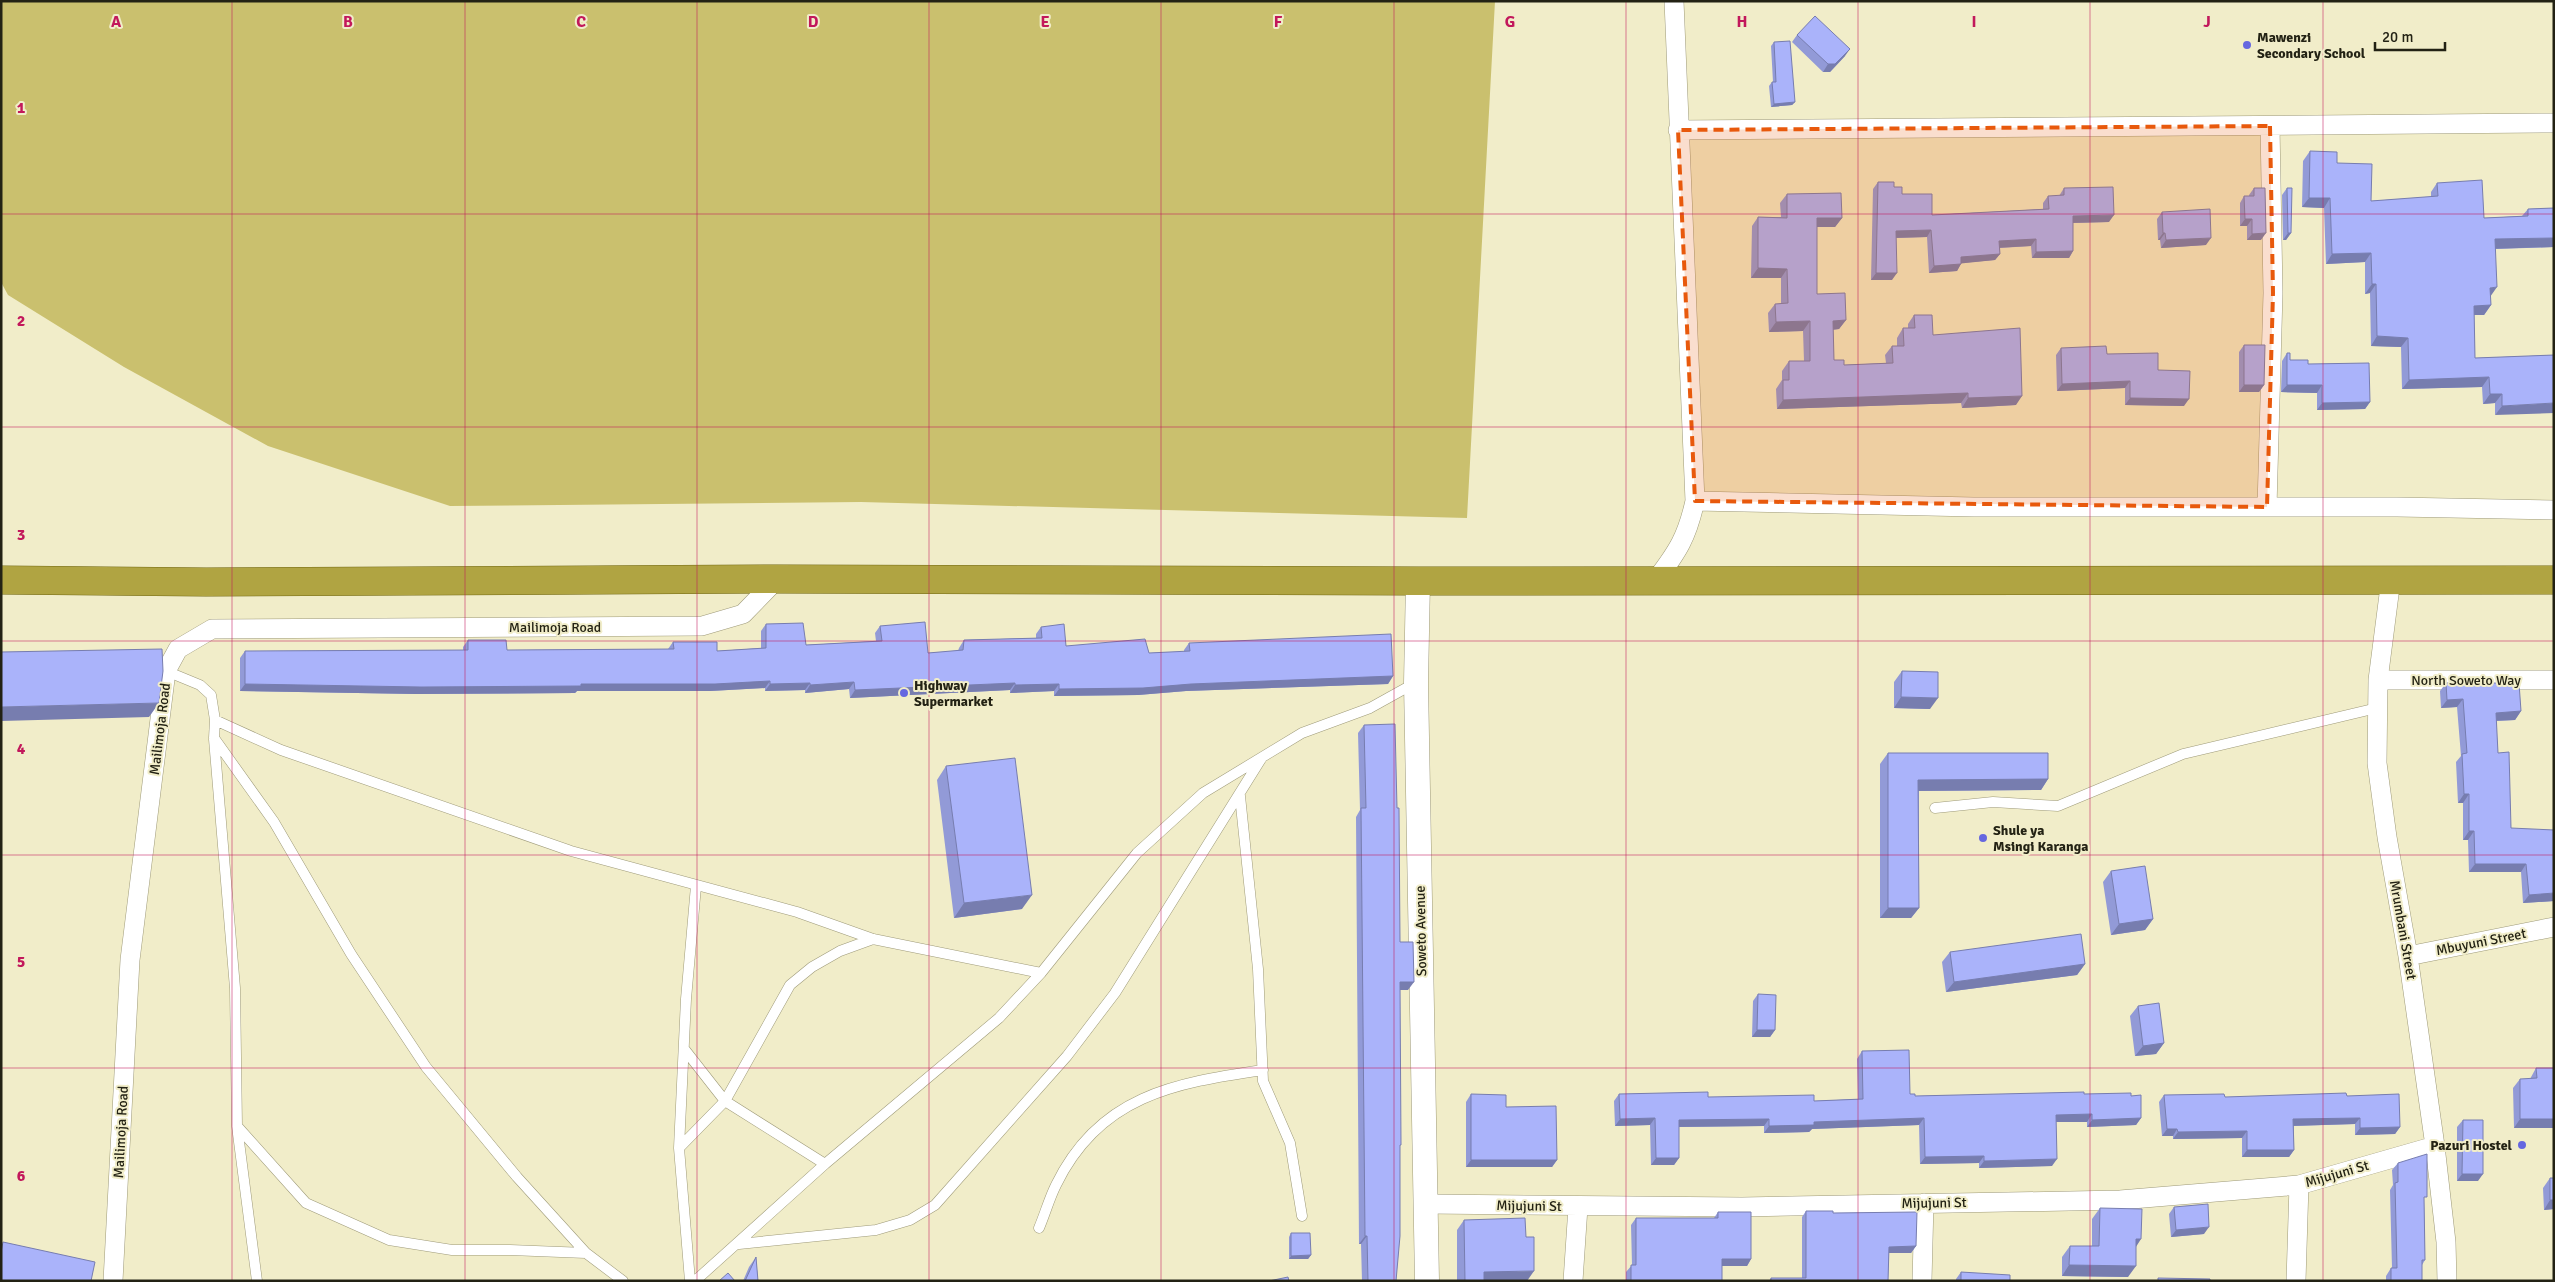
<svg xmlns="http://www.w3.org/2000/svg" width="2555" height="1282" viewBox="0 0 2555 1282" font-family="Signika,sans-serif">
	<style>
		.green { fill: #cac06e }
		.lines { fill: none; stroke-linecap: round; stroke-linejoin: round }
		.service-casing { stroke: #9e9a79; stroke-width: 11 }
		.minor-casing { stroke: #9e9a79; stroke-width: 20 }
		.tertiary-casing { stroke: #9e9a79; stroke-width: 25 }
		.trunk-casing { stroke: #726813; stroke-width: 29 }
		.service { stroke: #fff; stroke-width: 10 }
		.minor { stroke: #fff; stroke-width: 19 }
		.tertiary { stroke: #fff; stroke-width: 24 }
		.trunk { stroke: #b0a442; stroke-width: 28 }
		.wall { fill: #929ad7 }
		.shaded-wall { fill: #777daf }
		.building { fill: #aab3fa; stroke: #777daf }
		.marked { fill: #e8590c; fill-opacity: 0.2; stroke: #e8590c; stroke-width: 4; stroke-dasharray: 10 6; stroke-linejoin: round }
		.grid { fill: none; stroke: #c2185b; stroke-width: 1; stroke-opacity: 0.55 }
		.poi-dot { fill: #6567e0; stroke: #f1edc9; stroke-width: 2 }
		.labels { text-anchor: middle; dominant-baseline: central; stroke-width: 4; stroke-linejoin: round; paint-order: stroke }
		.poi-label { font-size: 14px; font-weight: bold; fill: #232214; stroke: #f1edc9; text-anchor: start }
		.street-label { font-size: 14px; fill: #232214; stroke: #f1edc9 }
		.grid-label { font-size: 16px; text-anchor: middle; font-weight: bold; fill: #c2185b; stroke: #f1edc9; stroke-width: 4; stroke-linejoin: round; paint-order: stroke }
	</style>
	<rect width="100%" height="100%" fill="#f1edc9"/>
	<path class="green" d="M1,1H1495L1467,518L861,502L450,506L268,446L124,367L8,295L1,282Z"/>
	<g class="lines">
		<defs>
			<path id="service" d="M166,671L200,685L211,695L215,720L214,738L274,822L351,954L426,1067L517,1177L586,1253L623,1281
				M215,720L281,750L571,851L797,912L873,939L1041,973
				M214,739L235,988L237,1126L257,1281
				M1240,796L1258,969L1263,1081L1290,1143L1302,1216
				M1935,808L1993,802L2058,806L2183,754L2377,708
				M685,1050L725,1101L825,1164
				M237,1126L306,1203L389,1240L452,1250H510L586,1253
				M679,1148L725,1101L790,985L812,967L840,951L873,939
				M1039,1228C1045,1214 1049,1199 1056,1185C1099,1096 1174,1083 1263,1070
				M739,1244L876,1230L910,1220L935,1205L1067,1056L1115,993L1261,759
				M690,1281L679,1148L686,999L696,886
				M695,1281L825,1164L999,1018L1041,973L1137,853L1203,793L1302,733L1370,708L1415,683"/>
			<path id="minor" d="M1678,130L2554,123
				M1695,501L1974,507H2397L2554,510
				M2267,507L2273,293L2270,126
				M2391,579L2378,680L2377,763L2387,837L2408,956L2435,1146L2446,1242L2447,1281
				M1656,580C1678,551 1687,537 1695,501L1674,1
				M2378,680H2554
				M2408,956L2554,927
				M1427,1204L1742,1207L2120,1200L2299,1185L2435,1146
				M113,1281L130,960L166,671L178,649L212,629L702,626L743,614L777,579
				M1573,1281L1578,1207
				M1922,1281L1924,1203
				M2296,1281L2299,1185"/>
			<path id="tertiary" d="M1418,581L1416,683L1427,1281"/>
			<path id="trunk" d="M1,580L206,582L777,579L1418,581L2554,580"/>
		</defs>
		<use href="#service" class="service-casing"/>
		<use href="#minor" class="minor-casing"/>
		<use href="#tertiary" class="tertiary-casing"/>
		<use href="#trunk" class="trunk-casing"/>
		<use href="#service" class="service"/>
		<use href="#minor" class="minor"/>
		<use href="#tertiary" class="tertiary"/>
		<use href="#trunk" class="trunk"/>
	</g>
	<path class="wall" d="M1797,35L1845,56L1830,72H1823L1792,42Z
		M1774,42L1795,102L1792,105L1771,107L1769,86L1772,82H1773L1771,46Z
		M2310,151L2337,163L2371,201L2431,197V192L2437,183L2484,218L2522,216L2528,209L2554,208V247L2495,249L2490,297L2491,305L2484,315H2474L2475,358L2554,355L2495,415V403L2483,404L2482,387L2402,389L2401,347L2371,346L2370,293L2365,294V262L2326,264L2324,208L2302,207L2303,161Z
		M1878,182L1894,187L1902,194L1932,215L2043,209V203L2048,196H2059L2064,188L2109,222L2073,223V251L2069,258H2032L2031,246L2000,248V254L1995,260L1961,263L1957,271L1929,273L1927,237L1896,238L1892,280H1871L1873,189Z
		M2254,188L2261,240H2247V226H2240V203L2244,196H2249V195Z
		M2287,188L2291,233L2286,240H2283L2282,195Z
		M1787,194L1842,218L1835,227H1817V294L1846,320L1839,329L1833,330L1834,360L1844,365L1886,363L1885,355L1892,346H1897V338L1903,328H1908V324L1914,315L1933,335L2016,405L1962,408L1961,403L1777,409L1776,389L1782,380V371L1789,361H1804L1803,331L1769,332L1768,313L1775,304H1781V278H1751L1752,226L1758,217H1781L1780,203Z
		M2162,212L2206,245L2161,248L2160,240H2158L2157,219Z
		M2244,345L2264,385L2259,392H2239V352Z
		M2061,348L2107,354L2158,370L2184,406L2125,405V388L2057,391L2056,355Z
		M2287,353L2290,360L2308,364L2370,402L2365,409L2317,410V393L2281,392L2282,361Z
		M766,624L806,645L876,641L875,633L880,626L928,653L958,651L959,648L964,640L1036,638V634L1041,627L1066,646L1149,653L1184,652V650L1189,643L1393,676L1388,684L1186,691L1138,695L1054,696V691L1010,693V690L850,698L849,689L805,693V690L765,691V688L710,691H577L575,693L416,694L240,691V658L245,651L463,650V647L468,640L507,650L668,649L673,642L717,651L761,648V631Z
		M1902,671L1930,709L1894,708V682Z
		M2446,683L2521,711L2515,720L2496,721L2498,753L2511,828L2554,901L2523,903L2521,872H2469L2468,840H2463V803H2458L2456,762L2461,756L2457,707L2441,708L2440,691Z
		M1364,725L1408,990H1400V1148L1396,1281H1362L1361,1244H1359L1356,817L1360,810L1358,733Z
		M1888,753L2048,779L2041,790L1919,791V908L1911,918H1880V764Z
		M946,766L1022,909L954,918L937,780Z
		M2111,871L2153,919L2145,930L2111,935L2103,882Z
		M1950,952L2085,964L2077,975L1946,992L1942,962Z
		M1758,994L1775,1030L1770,1037H1752L1753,1001Z
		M2138,1006L2164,1043L2156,1054L2135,1056L2130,1016Z
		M1862,1051L1910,1094L1915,1096L2084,1094L2131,1096L2141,1118L2136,1125L2087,1127V1122H2056L2052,1166L1979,1168V1163L1920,1164L1919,1125L1812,1129L1809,1132L1764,1133V1126L1679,1127V1158L1674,1165H1651L1650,1125L1615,1126L1614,1101L1619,1094L1814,1101L1858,1099L1857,1059Z
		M2536,1068H2554V1128H2514L2513,1088L2520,1079H2530Z
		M1471,1094L1506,1107L1557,1160L1552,1167H1466V1102Z
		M2164,1095L2225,1097L2347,1096L2400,1127L2395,1134L2355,1135V1124L2294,1126V1150L2289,1157H2242V1138L2173,1139V1136H2162L2159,1102Z
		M2463,1120L2478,1181H2457V1127Z
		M2398,1163L2424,1202L2425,1260L2422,1265V1281H2386V1276L2391,1268H2392L2390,1190L2393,1185L2392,1170Z
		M2550,1178H2554V1209L2544,1210L2543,1188Z
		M2174,1207L2204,1234L2171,1237L2169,1214Z
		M2100,1208L2136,1247L2128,1277L2062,1276V1257L2070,1246H2092V1219Z
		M1806,1211L1833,1213L1916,1246L1911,1253H1889L1888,1281H1769L1771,1278H1802V1217Z
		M1718,1212L1751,1259L1747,1266H1722V1281H1626V1272L1632,1265L1631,1225L1636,1218H1714Z
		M1464,1220L1527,1281H1457V1230Z
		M1291,1233L1311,1255L1308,1259H1289V1237Z
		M756,1257L758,1281H743L749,1267Z
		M1961,1272L2010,1281H1956V1279Z"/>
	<path class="shaded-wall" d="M1850,49L1845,56L1830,72H1823L1828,64Z
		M1795,102L1792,105L1771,107L1774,104Z
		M2309,198H2330L2324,208L2302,207Z
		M2114,215L2109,222L2068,223L2073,216Z
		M1817,218H1842L1835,227H1811Z
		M2245,219H2252L2247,226H2240Z
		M1931,230L1927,237L1891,238L1896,231Z
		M2163,233H2165L2160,240H2158Z
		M2266,233L2261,240H2247L2252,234Z
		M2288,233H2291L2286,240H2283Z
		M2211,238L2206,245L2161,248L2166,240Z
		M2554,238V247L2488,249L2495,239Z
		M2036,239L2031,246L1994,248L1999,241Z
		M2073,251L2069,258H2032L2036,252Z
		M2371,253L2365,262L2326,264L2332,254Z
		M2000,254L1995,260L1956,264L1961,257Z
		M1961,264L1957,271L1929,273L1934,266Z
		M1758,268L1787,269L1781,278H1751Z
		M1876,273H1897L1892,280H1871Z
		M2372,284H2376L2370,293L2365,294Z
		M2497,287L2490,297V288Z
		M2491,305L2484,315H2467L2474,306Z
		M1846,320L1839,329L1827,330L1833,321Z
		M1810,321L1803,331L1769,332L1776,322Z
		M2377,336L2408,338L2401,347L2371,346Z
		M2489,377L2482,387L2402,389L2409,380Z
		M2130,381L2125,388L2057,391L2062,384Z
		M2244,385H2264L2259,392H2239Z
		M2287,385H2322L2317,393L2281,392Z
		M1968,393L1961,403L1777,409L1783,400Z
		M2490,394H2502L2495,403L2483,404Z
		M2022,396L2016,405L1962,408L1968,398Z
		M2130,398L2189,399L2184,406L2125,405Z
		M2370,402L2365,409L2317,410L2322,403Z
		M2554,403V413L2495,415L2502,406Z
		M1393,676L1388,684L1186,691L1138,695L1054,696L1059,689Z
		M770,681L765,688L710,691H577L575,693L416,694L240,691L245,684H581Z
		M854,682L849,689L805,693L810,685Z
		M810,683L805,690L765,691L770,684Z
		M1015,683L1010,690L850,698L855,690Z
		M1059,684L1054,691L1010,693L1015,685Z
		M1901,697L1938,698L1930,709L1894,708Z
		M2463,699L2457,707L2441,708L2447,700Z
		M159,703L149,717L1,721V707Z
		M2521,711L2515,720L2490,721L2496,713Z
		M2048,779L2041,790L1911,791L1918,780Z
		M2464,794H2469L2463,803H2458Z
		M2469,831H2474L2468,840H2463Z
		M2475,864H2526L2521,872H2469Z
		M2554,893V901L2523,903L2529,895Z
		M1032,895L1022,909L954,918L964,903Z
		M1888,908H1919L1911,918H1880Z
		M2153,919L2145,930L2111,935L2119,924Z
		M2085,964L2077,975L1946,992L1954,982Z
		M1400,982H1414L1408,990H1394Z
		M1757,1030H1775L1770,1037H1752Z
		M2164,1043L2156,1054L2135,1056L2143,1046Z
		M2092,1114L2087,1122H2051L2056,1115Z
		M1655,1118L1650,1125L1615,1126L1620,1119Z
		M1924,1118L1919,1125L1812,1129L1809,1132L1764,1133L1769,1126L1814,1122Z
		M2141,1118L2136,1125L2087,1127L2092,1120Z
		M2360,1118L2355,1124L2289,1126L2293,1119Z
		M1769,1119L1764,1126L1674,1127L1679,1120Z
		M2520,1119H2554V1128H2514Z
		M2400,1127L2395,1134L2355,1135L2360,1128Z
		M2167,1129H2177L2173,1136H2162Z
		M2247,1131L2242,1138L2173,1139L2178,1132Z
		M2247,1150H2294L2289,1157H2242Z
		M1984,1156L1979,1163L1920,1164L1925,1157Z
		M1656,1158H1679L1674,1165H1651Z
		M2057,1159L2052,1166L1979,1168L1984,1161Z
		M1471,1160H1557L1552,1167H1466Z
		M2462,1174H2483L2478,1181H2457Z
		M2550,1200H2554V1209L2544,1210Z
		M2209,1227L2204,1234L2171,1237L2176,1230Z
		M1365,1236H1367L1361,1244H1359Z
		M2136,1239H2141L2134,1250Z
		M1916,1246L1911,1253H1884L1889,1247Z
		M1311,1255L1308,1259H1289L1291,1256Z
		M1722,1259H1751L1747,1266H1717Z
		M2069,1265L2136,1266L2128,1277L2062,1276Z
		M1534,1271L1527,1281H1477L1484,1272Z"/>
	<path class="building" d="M1815,16L1850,49L1835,64H1828L1797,35Z
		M1790,41L1795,102L1774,104L1772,82H1776L1774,42Z
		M2310,151L2337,152V163L2372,164L2371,201L2438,196L2437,183L2482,180L2484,218L2528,216V209L2554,208V238L2495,239L2497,287L2490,288L2491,305L2474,306L2475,358L2554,355V403L2502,406V394H2490L2489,377L2409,380L2408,338L2377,336L2376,284H2372L2371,253L2332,254L2330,198H2309Z
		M1878,182H1894V187H1902V194H1932V215L2049,209L2048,196L2064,195V188L2113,187L2114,215L2073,216V251L2036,252V239L1999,241L2000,254L1961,257V264L1934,266L1931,230L1896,231L1897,273H1876Z
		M2254,188H2265L2266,233L2252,234V219H2245L2244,196H2254Z
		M2287,188H2292L2291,233H2288Z
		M1841,193L1842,218H1817V294L1845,293L1846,320L1833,321L1834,360H1844V365L1893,363L1892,346H1904L1903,328H1915L1914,315H1932L1933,335L2020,328L2022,396L1968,398V393L1783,400V380H1789V361H1810V321L1776,322L1775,304L1788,303L1787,269L1758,268V217L1787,218V194Z
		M2210,209L2211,238L2166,240L2165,233H2163L2162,212Z
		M2244,345H2265L2264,385H2244Z
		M2106,346L2107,354L2158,353V370L2190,371L2189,399L2130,398V381L2062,384L2061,348Z
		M2287,353H2290V360H2308V364L2369,363L2370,402L2322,403V385H2287Z
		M925,622L928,653L963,650L964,640L1042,638L1041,627L1064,624L1066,646L1145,639L1149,653L1190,651L1189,643L1391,634L1393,676L1191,684L1143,688L1059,689V684L1015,685V683L855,690L854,682L810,685V683L770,684V681L715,684H581V686L421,687L245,684V651L468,650V640H506L507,650L674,649L673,642H717V651L766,648V624L803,623L806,645L882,641L880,626Z
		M162,649L163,671L159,703L1,707V652Z
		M1902,671L1938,672V698L1901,697Z
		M2446,683H2519L2521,711L2496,713L2498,753L2509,752L2511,828L2554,830V893L2529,895L2526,864H2475L2474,831H2469V794H2464L2462,754L2467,753L2463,699L2447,700Z
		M1395,724L1397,808H1399L1400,942H1413L1414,982H1400L1401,1145H1400V1236L1396,1281H1368L1367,1236H1365L1361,808H1366L1364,725Z
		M1888,753H2048V779L1918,780L1919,908H1888Z
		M1015,758L1032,895L964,903L946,766Z
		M2145,866L2153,919L2119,924L2111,871Z
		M2081,934L2085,964L1954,982L1950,952Z
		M1758,994L1776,995L1775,1030H1757Z
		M2159,1003L2164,1043L2143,1046L2138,1006Z
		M1909,1050L1910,1094H1915V1096L2084,1092V1094L2131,1093V1096L2141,1095V1118L2092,1120V1114L2056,1115L2057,1159L1984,1161V1156L1925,1157L1924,1118L1814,1122V1125L1769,1126V1119L1679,1120V1158H1656L1655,1118L1620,1119L1619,1094L1708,1092V1097L1814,1095V1101L1863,1099L1862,1051Z
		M2536,1068H2554V1119H2520V1079L2537,1078Z
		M2346,1093L2347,1096L2399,1094L2400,1127L2360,1128V1118L2293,1119L2294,1150H2247V1131L2178,1132L2177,1129H2167L2164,1095L2224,1094L2225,1097Z
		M1471,1094L1506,1095V1107L1556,1106L1557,1160H1471Z
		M2463,1120H2483V1174H2462Z
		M2427,1154V1197H2424L2425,1260H2422V1281H2391V1268H2397L2395,1183L2398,1182V1163Z
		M2550,1178H2554V1200H2550Z
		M2208,1204L2209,1227L2176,1230L2174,1207Z
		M2100,1208L2142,1209L2141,1239H2136V1266L2069,1265L2070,1246H2099Z
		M1806,1211H1833V1213L1917,1212L1916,1246L1889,1247L1888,1281H1771V1278H1806Z
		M1718,1212H1751V1259H1722V1281H1631V1265H1636V1218H1718Z
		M1525,1218L1526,1237H1534V1271L1484,1272V1281H1465L1464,1220Z
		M1291,1233H1310L1311,1255L1291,1256Z
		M3,1242L95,1262L91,1281H1V1252Z
		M756,1257L758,1281H745Z
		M1961,1272L2010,1275V1281H1961Z
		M728,1273L735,1281H719Z
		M1288,1277L1289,1281H1269Z
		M2158,1278L2210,1279V1281H2158Z"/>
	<path class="marked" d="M2270,126L2273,293L2267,507L1695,501L1678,130Z"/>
	<path class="grid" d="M232,1V1281M465,1V1281M697,1V1281M929,1V1281M1161,1V1281M1394,1V1281M1626,1V1281M1858,1V1281M2090,1V1281M2323,1V1281M1,214H2554M1,427H2554M1,641H2554M1,855H2554M1,1068H2554"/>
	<g class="poi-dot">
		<circle cx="2247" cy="45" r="5"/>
		<circle cx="904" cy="693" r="5"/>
		<circle cx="1983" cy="838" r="5"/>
		<circle cx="2522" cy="1145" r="5"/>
	</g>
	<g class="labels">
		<g class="poi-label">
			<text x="2257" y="37">Mawenzi<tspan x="2257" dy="16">Secondary School</tspan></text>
			<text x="914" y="685">Highway<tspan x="914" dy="16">Supermarket</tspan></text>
			<text x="1993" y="830">Shule ya<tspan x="1993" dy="16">Msingi Karanga</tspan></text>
			<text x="2512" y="1145" text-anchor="end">Pazuri Hostel</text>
		</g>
		<g class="street-label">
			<text x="555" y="627">Mailimoja Road</text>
			<text x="2466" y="680">North Soweto Way</text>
			<text transform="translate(160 729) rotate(-83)">Mailimoja Road</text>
			<text transform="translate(2403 930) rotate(80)">Mrumbani Street</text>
			<text transform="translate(1421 931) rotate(-91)">Soweto Avenue</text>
			<text transform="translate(2481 942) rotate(-11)">Mbuyuni Street</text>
			<text transform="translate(121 1132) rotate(-87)">Mailimoja Road</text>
			<text transform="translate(2337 1174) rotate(-16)">Mijujuni St</text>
			<text transform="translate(1934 1203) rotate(-1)">Mijujuni St</text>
			<text transform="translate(1529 1206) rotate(1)">Mijujuni St</text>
		</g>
	</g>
	<g class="grid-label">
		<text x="116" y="27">A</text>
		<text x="348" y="27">B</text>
		<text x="581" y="27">C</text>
		<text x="813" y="27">D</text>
		<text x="1045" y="27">E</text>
		<text x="1278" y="27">F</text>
		<text x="1510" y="27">G</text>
		<text x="1742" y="27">H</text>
		<text x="1974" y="27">I</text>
		<text x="2207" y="27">J</text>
		<text x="21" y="113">1</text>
		<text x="21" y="326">2</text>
		<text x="21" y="540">3</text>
		<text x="21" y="754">4</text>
		<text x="21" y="967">5</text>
		<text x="21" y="1181">6</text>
	</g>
	<rect width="2555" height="1282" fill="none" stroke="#232214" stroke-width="5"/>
	<path d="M2375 42v8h70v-8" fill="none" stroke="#232214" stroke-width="2.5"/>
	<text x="2382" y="42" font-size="15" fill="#232214" stroke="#f1edc9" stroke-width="4" paint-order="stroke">20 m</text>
</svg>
